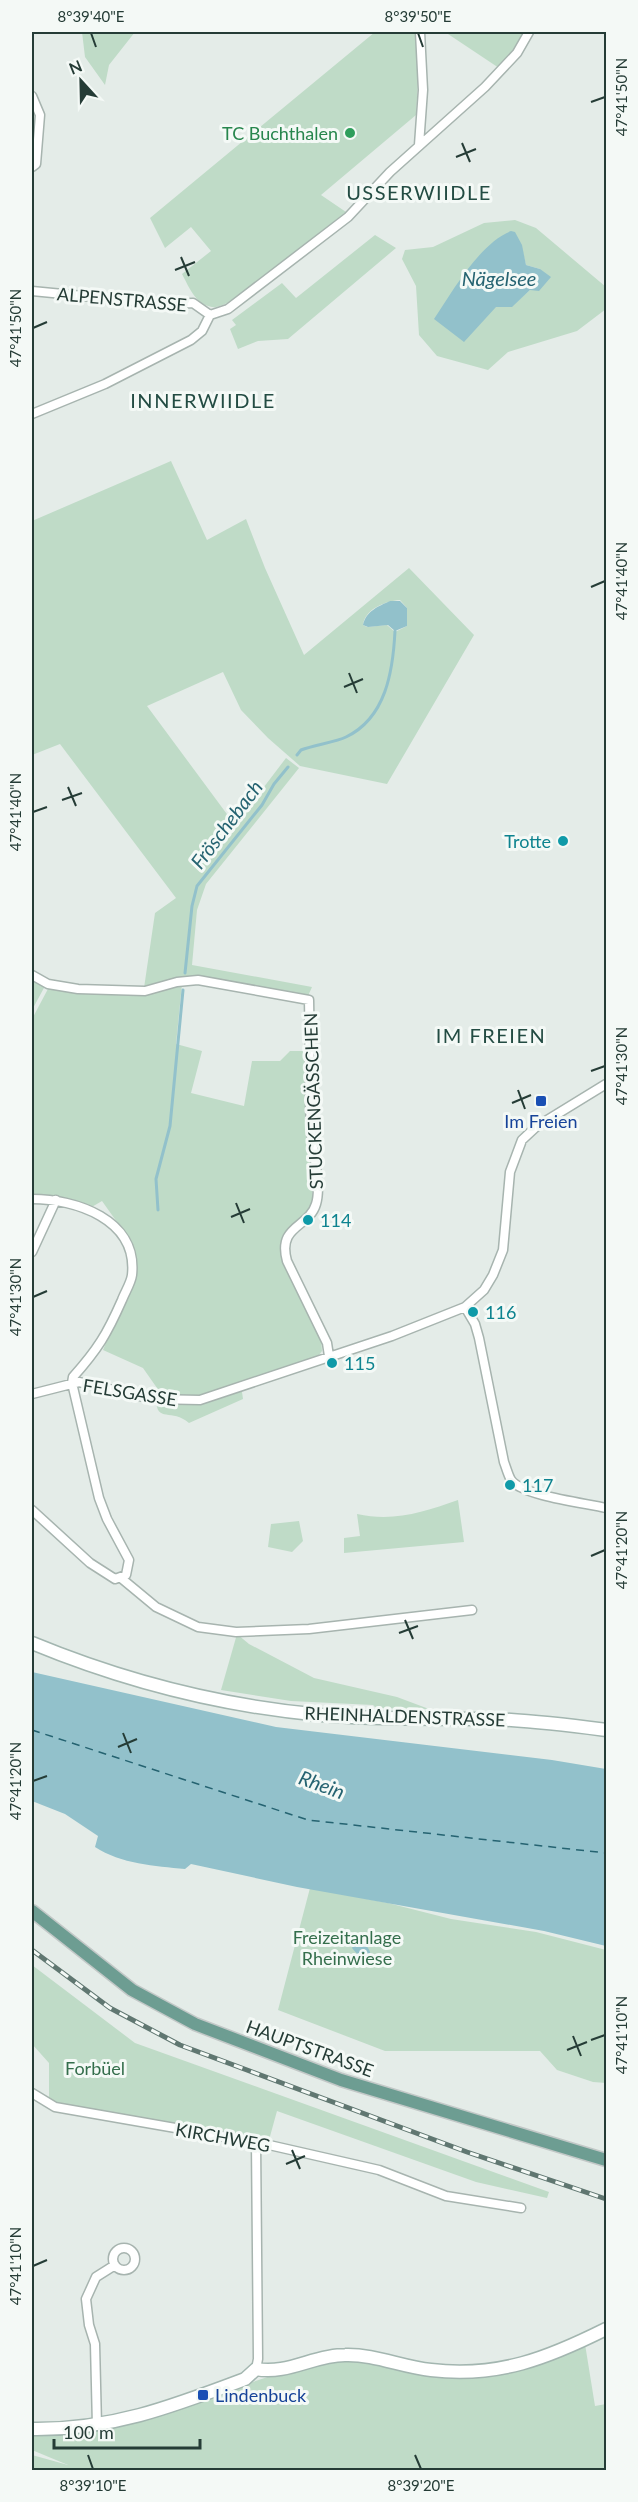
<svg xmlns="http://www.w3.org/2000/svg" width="638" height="2502" viewBox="0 0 638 2502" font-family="Lato,sans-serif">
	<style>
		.green { fill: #bfdbc7; fill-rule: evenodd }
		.water { fill: #92c1cb }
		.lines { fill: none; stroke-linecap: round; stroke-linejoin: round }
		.stream { stroke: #92c1cb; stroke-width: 3 }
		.ferry { stroke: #256371; stroke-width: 1.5; stroke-dasharray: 8 6; stroke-linecap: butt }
		.street-casing { stroke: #a7b4af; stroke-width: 11 }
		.secondary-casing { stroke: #a3b6b0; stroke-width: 15 }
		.primary-casing { stroke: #c2c8c7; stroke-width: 15 }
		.street { stroke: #fff; stroke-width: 8 }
		.secondary { stroke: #fff; stroke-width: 12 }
		.primary { stroke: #6d9d92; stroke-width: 12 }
		.rail-casing { stroke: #607771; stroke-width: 5 }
		.rail { stroke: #f4f9f6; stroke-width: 3; stroke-dasharray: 9; stroke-linecap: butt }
		.ticks { fill: none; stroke: #253c36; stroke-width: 2 }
		.leisure-dot { fill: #2e9e5b; stroke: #f4f9f6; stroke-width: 2 }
		.culture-dot { fill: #0f9aa8; stroke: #f4f9f6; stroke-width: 2 }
		.transit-dot { fill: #1a4fb4; stroke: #f4f9f6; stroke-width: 2 }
		.labels { text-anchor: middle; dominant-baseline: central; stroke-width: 6; stroke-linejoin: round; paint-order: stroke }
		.leisure-label { font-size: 18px; fill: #27864d; stroke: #f4f9f6; text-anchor: end }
		.street-label { font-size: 18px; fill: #253c36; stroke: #f4f9f6 }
		.culture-label { font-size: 18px; fill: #0d838f; stroke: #f4f9f6; text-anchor: start }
		.transit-label { font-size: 18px; fill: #164399; stroke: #f4f9f6 }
		.park-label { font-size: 18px; fill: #346e4c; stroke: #f4f9f6 }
		.neighbourhood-label { font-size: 20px; letter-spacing: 1.5px; fill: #234c43; stroke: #f4f9f6 }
		.water-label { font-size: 20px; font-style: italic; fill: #256371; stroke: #f4f9f6 }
		.neatline { fill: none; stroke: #253c36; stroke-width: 2 }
		.ticks-label { font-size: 15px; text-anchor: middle; fill: #253c36 }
	</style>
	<rect width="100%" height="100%" fill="#e4ece8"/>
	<path class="green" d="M82,32H135L109,65L105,85L85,57Z
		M375,32H416L418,79L416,115L321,195L346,212C328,230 232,311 212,307C195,304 189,287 182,274L211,251L191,227L165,248L150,218Z
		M445,32H525L514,51L499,68Z
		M515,220L536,228L606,287V309L577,331L508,352L488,370L437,356L419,335L416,286L402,259L405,250L433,247L484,223ZM521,245L526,265L540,269L530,290L512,306L496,307Z
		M375,235L396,248L288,339L258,341L238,349L230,329L236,325L232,320L282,283L296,298Z
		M171,461L207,540L246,519L265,568L304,655L409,568L474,635L387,784L300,766L268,738L241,710L223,672L147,706L235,825L286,758L299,768L206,884L197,910L192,965L312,987L308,996L190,976L144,988L155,913L176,898L60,744L32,755V521ZM400,600L407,608V626L395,632L387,625L367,627L363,625C365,609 385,601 400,600Z
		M32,978L45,986L32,1010Z
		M182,984L176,1044L202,1051L191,1093L244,1106L252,1061H280L290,1051H307L308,1130L313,1200C303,1225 276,1228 283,1260L321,1338L322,1351L316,1359L241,1385L243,1399L189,1423C170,1406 152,1428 157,1388L143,1368L103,1350L136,1270L129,1239L102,1201L90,1208L54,1196H32V1019L49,987L119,995L144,994Z
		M458,1500L464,1542L344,1553V1538L360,1536L357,1514C394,1522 424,1512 458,1500Z
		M299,1521L303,1541L292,1552L268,1547L271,1524Z
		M237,1634L249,1644L314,1678L397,1697L429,1709L376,1708L373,1705L291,1701L221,1690Z
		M310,1888L388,1903L451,1919L536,1932L606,1950V2083L593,2082L557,2070L540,2051H385L278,2010Z
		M32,1965L135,2043L549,2192L547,2198L476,2182L277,2111L269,2140L69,2108L49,2102V2063L32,2044Z
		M585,2344L595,2406L606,2404V2470H32V2455L68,2465L32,2450V2435L111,2429L316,2361L353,2358L407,2371L472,2378L539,2363Z"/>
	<path class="water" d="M511,231L515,232L522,245L526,265L540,269L551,277L539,291L530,290L512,307H496L464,342L434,319C452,292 480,243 511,231Z
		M390,601H400L407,608V626L395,631L388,625L368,627L363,625C366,611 379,606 390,601Z
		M32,1672L276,1727L552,1760L606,1769V1946L544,1931L297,1887L191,1864L185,1869C155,1866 121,1864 95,1847L98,1836L65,1814L32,1801Z
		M355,1941C365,1942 371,1948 371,1959C362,1961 358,1955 352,1948Z"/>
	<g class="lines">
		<path class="stream" d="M297,755L301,750C314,745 336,742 346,737C386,718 393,671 395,631
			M185,973L192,906L197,886L262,805L274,784L288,767
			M158,1210L156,1179L170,1126L183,990"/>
		<path class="ferry" d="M32,1730L308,1820L606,1853"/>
		<defs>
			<path id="street" d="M32,96L40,115L36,164L32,167
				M419,145L423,90L420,32
				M32,291L166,304L193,303L210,315
				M32,414L105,384L191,340L202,331L210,315L228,309L348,217L390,172L485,87L517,53L529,32
				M32,975L48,984L78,989L145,991L177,982L198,980L309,1000C310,1043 309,1087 311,1130C312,1151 322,1185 316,1204C309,1228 277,1225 287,1261L327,1343L329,1356
				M32,1199C75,1199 138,1219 132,1275C131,1283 125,1292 122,1300C107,1334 98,1349 73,1377L72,1383L99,1498L107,1519L129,1560L126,1575L115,1579L90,1563L32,1510
				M32,1252L56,1200
				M465,1307L475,1324L479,1338L504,1462C506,1467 508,1475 511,1480C523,1496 585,1503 606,1508
				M32,1394L79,1382L152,1399L200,1400L392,1336L465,1307L484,1290L493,1275L503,1250L510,1172L522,1140L536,1127L606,1084
				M121,1578L156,1607L198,1627L236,1632L309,1629L472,1610
				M32,2093L55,2107L256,2142L379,2170L446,2196L521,2208
				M256,2142L258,2359L256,2369
				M113 2259a11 11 0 1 1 22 0a11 11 0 1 1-22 0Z
				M97,2426L95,2344L89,2325L86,2299L96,2277L115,2265"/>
			<path id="secondary" d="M32,1643C124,1681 222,1706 321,1715C377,1720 433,1718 489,1719C529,1720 567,1725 606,1730
				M32,2429C111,2430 171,2407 245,2379L256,2369C287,2375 314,2355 345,2355C374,2354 402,2367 431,2370C498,2378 548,2358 606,2329"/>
			<path id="primary" d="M32,1911L132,1990L195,2024L341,2080L606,2160"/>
		</defs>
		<use href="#street" class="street-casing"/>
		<use href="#secondary" class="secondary-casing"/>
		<use href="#primary" class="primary-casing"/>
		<use href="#street" class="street"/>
		<use href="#secondary" class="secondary"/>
		<use href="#primary" class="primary"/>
		<defs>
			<path id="rail" d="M32,1950L110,2008L180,2045L467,2152L606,2199"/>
		</defs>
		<use href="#rail" class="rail-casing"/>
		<use href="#rail" class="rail"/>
	</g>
	<path class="ticks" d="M91,33L96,47M418,33L423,47M591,102L605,97M462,143L470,162M456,157L476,149M181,257L189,276M175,270L195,262M33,328L47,322M591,587L605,581M349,673L357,693M344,687L363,679M68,787L76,806M62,800L82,793M33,812L47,807M591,1071L605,1066M518,1090L525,1109M512,1103L531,1095M236,1203L244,1223M231,1217L250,1209M33,1297L47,1291M591,1556L605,1550M405,1620L413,1639M399,1633L418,1626M123,1733L131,1753M118,1747L137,1739M33,1781L47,1776M573,2036L581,2056M591,2040L605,2035M567,2050L587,2042M292,2150L300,2169M286,2164L305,2156M33,2266L47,2260M88,2455L93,2469M415,2455L421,2469"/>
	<circle class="leisure-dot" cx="350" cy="133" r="6"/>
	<g class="culture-dot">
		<circle cx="563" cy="841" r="6"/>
		<circle cx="308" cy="1220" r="6"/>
		<circle cx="473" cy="1312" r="6"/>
		<circle cx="332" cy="1363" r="6"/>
		<circle cx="510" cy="1485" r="6"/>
	</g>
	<g class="transit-dot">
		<rect x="535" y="1095" width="12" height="12" rx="3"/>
		<rect x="197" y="2389" width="12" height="12" rx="3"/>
	</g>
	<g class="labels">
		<g class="leisure-label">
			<text x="338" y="133">TC Buchthalen</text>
		</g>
		<g class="street-label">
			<text transform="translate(122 299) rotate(5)">ALPENSTRASSE</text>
			<text transform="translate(313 1101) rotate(-92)">STUCKENGÄSSCHEN</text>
			<text transform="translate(130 1392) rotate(9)">FELSGASSE</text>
			<text transform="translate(405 1716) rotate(2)">RHEINHALDENSTRASSE</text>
			<text transform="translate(310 2048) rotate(20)">HAUPTSTRASSE</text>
			<text transform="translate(223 2137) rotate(10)">KIRCHWEG</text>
		</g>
		<g class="culture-label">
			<text x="551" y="841" text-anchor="end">Trotte</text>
			<text x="320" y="1220">114</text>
			<text x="485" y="1312">116</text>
			<text x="344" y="1363">115</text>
			<text x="522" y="1485">117</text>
		</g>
		<g class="transit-label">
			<text x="541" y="1121">Im Freien</text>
			<text x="215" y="2395" text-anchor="start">Lindenbuck</text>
		</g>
		<g class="park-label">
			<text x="347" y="1937">Freizeitanlage<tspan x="347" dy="21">Rheinwiese</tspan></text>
			<text x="95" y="2068">Forbüel</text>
		</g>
		<g class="neighbourhood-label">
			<text x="419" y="192">USSERWIIDLE</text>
			<text x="203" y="400">INNERWIIDLE</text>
			<text x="491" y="1035">IM FREIEN</text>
		</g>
		<g class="water-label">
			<text x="499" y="278">Nägelsee</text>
			<text transform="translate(226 824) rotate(-53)">Fröschebach</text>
			<text transform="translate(322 1784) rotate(20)">Rhein</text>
		</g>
	</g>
	<rect width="638" height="2502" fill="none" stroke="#f4f9f6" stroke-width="66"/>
	<g transform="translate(81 81) rotate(338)" stroke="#f4f9f6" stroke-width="4.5" paint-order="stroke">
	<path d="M0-4.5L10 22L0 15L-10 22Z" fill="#253c36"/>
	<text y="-9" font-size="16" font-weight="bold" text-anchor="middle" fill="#253c36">N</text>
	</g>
	<path d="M54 2439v9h146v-9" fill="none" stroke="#253c36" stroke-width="3"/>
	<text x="63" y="2439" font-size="18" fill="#253c36" stroke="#f4f9f6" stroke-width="4.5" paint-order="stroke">100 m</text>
	<rect x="33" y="33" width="572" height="2436" class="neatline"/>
	<g class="ticks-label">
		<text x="91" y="22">8°39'40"E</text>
		<text x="418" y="22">8°39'50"E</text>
		<text transform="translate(622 97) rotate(-90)" y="5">47°41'50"N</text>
		<text transform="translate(16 328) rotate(-90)" y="5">47°41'50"N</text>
		<text transform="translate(622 581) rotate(-90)" y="5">47°41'40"N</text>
		<text transform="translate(16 812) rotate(-90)" y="5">47°41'40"N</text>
		<text transform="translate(622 1066) rotate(-90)" y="5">47°41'30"N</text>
		<text transform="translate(16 1297) rotate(-90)" y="5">47°41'30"N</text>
		<text transform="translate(622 1550) rotate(-90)" y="5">47°41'20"N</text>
		<text transform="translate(16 1781) rotate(-90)" y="5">47°41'20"N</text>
		<text transform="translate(622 2035) rotate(-90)" y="5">47°41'10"N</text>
		<text transform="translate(16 2266) rotate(-90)" y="5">47°41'10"N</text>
		<text x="93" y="2491">8°39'10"E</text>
		<text x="421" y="2491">8°39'20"E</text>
	</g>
</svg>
